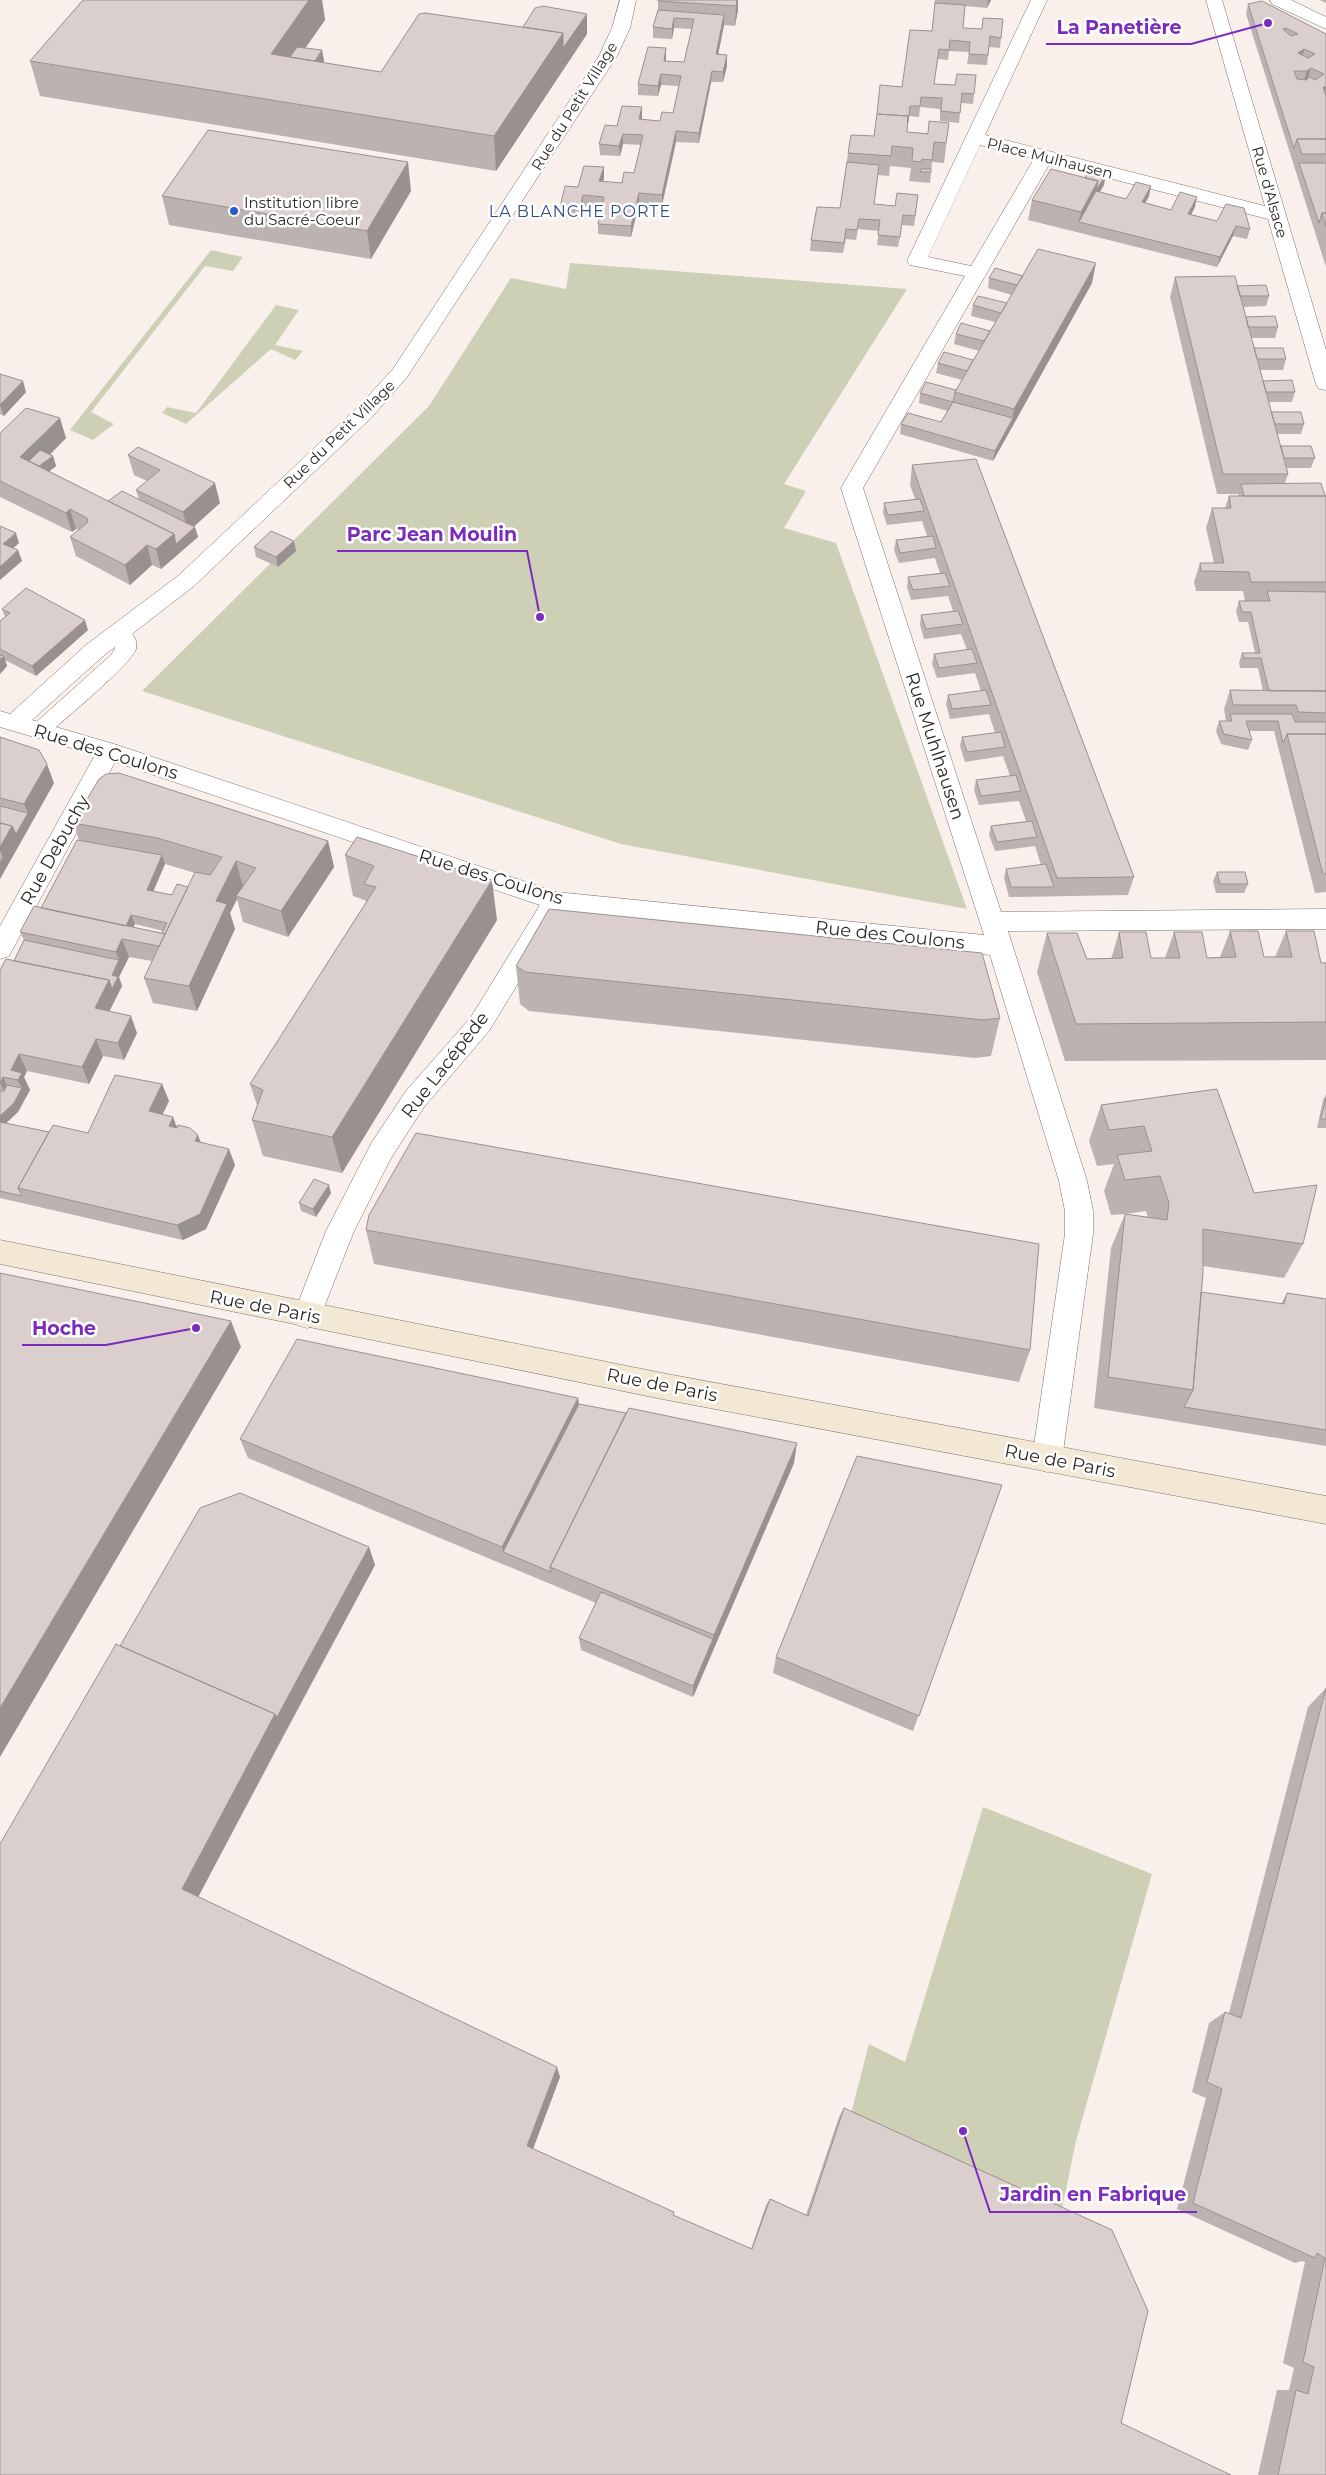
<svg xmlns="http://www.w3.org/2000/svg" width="1326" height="2475" viewBox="0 0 1326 2475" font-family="Montserrat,sans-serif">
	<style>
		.green { fill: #ced0b6 }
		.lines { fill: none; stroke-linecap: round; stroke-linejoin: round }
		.lane-casing { stroke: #79706c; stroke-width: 1 }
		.street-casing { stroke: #79706c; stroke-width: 1 }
		.secondary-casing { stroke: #79706c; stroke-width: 1 }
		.lane { fill: #fff; fill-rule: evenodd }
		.street { fill: #fff; fill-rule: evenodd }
		.secondary { fill: #f3e8d3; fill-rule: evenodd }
		.wall { fill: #bcb2b1; fill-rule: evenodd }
		.shaded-wall { fill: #999190 }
		.building { fill: #dbcfce; stroke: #999190; fill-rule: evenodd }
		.poi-dot { fill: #2a59c7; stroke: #fff; stroke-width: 2 }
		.labels { text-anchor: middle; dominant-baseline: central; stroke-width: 5; stroke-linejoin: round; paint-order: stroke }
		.far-street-label { font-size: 15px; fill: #2c2926; stroke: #fff }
		.far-poi-label { font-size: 15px; fill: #2c2926; stroke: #fff; text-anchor: start }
		.far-neighbourhood-label { font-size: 16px; letter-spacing: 1px; fill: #334e87; stroke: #fff }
		.street-label { font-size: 18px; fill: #2c2926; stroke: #fff }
		.leader { fill: none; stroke: #7b2cbf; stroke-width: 2 }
		.callout-dot { fill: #7b2cbf; stroke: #fff; stroke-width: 2 }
		.callout-label { font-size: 19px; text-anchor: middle; font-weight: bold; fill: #7b2cbf; stroke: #fff; stroke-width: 5; stroke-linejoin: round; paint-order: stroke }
	</style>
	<rect width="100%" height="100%" fill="#faf0eb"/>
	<path class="green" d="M211,250L243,257L233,271L205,266L91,412L114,424L93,440L70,430Z
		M570,263L907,289L784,484L806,491L784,528L836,543L967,909L621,844L142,691L429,406L511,278L566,289Z
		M276,305L299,310L275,345L303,351L295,360L271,349L186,424L162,413L167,407L196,413Z
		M983,1807L1152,1874L1076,2141L1060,2218L849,2121L869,2044L905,2062Z"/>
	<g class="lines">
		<defs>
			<path id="lane" d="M120,626C129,629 139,638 136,649C131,665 62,721 46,736L39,738L32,736L29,731L32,726L111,655C118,645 116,643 110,633L113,628Z"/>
			<path id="street" d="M620,0H636L630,28L617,56L407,377L373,416L194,586L102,657L32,720L117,745L556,892L984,935L841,488L965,276L910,265L907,261L1031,0H1047L985,135L1265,206L1206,0H1222L1326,350V390L1319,389L1316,384L1268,219L1050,163L863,488L1001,912L1326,909V929L1008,931L1087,1181L1093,1211V1234L1062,1459L1057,1469L1047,1472L1037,1469L1032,1459L1065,1234V1211L1059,1181L990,955L562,911L489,1031L424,1107L391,1158L354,1231L317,1325L307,1328L297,1325L293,1316L326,1231L372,1142L406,1091L471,1017L540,905L115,762L9,956L0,959V926L95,755L0,727V711L10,714L86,645L178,576L359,406L393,369L599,56L612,28ZM980,145L1034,159L971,266L928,257Z
				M1270,0H1291L1326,17V29L1272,4Z"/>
			<path id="secondary" d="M0,1240L662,1373L1326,1496V1524L662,1399L0,1264Z"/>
		</defs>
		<use href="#lane" class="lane-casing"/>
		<use href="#street" class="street-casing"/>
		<use href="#secondary" class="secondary-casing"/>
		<use href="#lane" class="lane"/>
		<use href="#street" class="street"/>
		<use href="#secondary" class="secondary"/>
	</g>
	<path class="wall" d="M83,0H322L325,20L305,48L322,50L324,61L323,63L381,72L523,27L587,14V34L496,171L40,96L30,61Z
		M658,0H738V10L735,26L724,25L718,55H727V66L723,82H711L699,143L676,142L662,205L639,203L631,237L598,234V224L602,207L583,206L580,219L560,217V207L578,187L604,167V178L603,182L622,183L634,173L641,145L623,144L620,156L600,155L599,144L617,126L642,118V120L660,121L673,113L679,86L661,85L658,96L638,95V84L666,48V61L684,62L692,29L674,28L672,39L653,38V27L658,10Z
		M935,0H991L987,8L965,6L963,28L982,29L983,18L1001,38L1000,48L989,47L987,65L967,64L969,52L949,51L948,60L938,59L934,84L974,94L973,104L961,103L959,123L940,121V109L920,107L919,117L909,116L907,132L927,133L949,123L944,163L932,162L930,183L909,181L911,168L890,166L889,176L878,175L874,204L895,206L918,195L914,226L902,225L898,247L877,245L879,231L858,229L856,240L846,239L843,253L810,251L811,240L840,208L848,153L874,136L902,87L932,31L935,4H934Z
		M1320,0H1326V3Z
		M1248,4L1326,34V267L1246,14Z
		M1104,185L1100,192L1126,199L1149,196L1145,203L1171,210L1195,207L1191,215L1250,229L1247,239L1233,236L1217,267L1028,220L1032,200Z
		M411,191L371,259L169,225L162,196Z
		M1023,276L1092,283L993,461L900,434L901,424L941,422L948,411L919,403L920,393L956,390L962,380L936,373L938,363L973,360L979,351L954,344L956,334L990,331L995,322L971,316L973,305L1007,303L1012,295L988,288L989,278Z
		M1175,277L1237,286L1269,296L1266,306L1243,307L1246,317L1278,327L1275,338H1251L1254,348L1286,359L1283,370H1260L1263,381L1295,392L1292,402H1269L1271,412L1304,424L1301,434H1277L1281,446L1315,458L1311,468H1287L1288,474L1285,483L1326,496V892L1315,893L1274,731H1249L1252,740L1248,750L1221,744L1216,731L1219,721H1226L1224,709L1230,690L1263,691L1258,668H1240L1239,663L1242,653H1255L1248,622H1239L1236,611L1239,601H1245L1243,591H1196L1194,582L1200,563H1214L1206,528L1212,508H1225L1229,496H1239L1238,494H1217L1170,297Z
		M0,374L26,392L4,416L0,414Z
		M0,433L66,438L50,455L53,456L56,466L49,471L108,501L139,499L136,490L147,481L134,475L128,455L138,447L220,503L194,526L198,537L161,569L152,565L130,585L76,556L70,537L79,530L76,529L72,532L0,497Z
		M912,465L1134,877L1128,895L1009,897L1004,878L1006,869L1041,865L1035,846L995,851L989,835L991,826L1026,821L1019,801L979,805L974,790L976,780L1010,776L1003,756L965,762L960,746L962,737L995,733L989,714L950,719L946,704L948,695L981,691L975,673L937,678L932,664L934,654L967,650L961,634L924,639L920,625L921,615L953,611L948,596L911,600L907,587L908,577L940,573L935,558L899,563L894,550L896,540L927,536L922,521L887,525L883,513L884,503L915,499L910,485Z
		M294,541L296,551L278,567L256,557L254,547Z
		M2,609L88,630L36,676L5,660L7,666L0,674V621L5,617Z
		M0,737L54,783L0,879Z
		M73,823L328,841L334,867L288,937L243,922L237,899L230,913L235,929L197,1011L153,1003L144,978L152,961L129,957L119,977L122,986L109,1011L137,1033L124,1060L103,1056L89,1084L27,1071L24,1077L30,1090L18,1112L6,1123L49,1132L88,1133L162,1084L169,1101L162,1115L173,1117L176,1125L235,1165L206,1229L183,1240L0,1198V970L14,961L24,940L20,932L41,908L79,840ZM165,864L195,873L188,887L172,895L153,891ZM135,924L163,931L162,933L133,927Z
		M357,837L497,920L342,1173L263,1156L252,1120L257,1105L250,1084L367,901L353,896L345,855Z
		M1217,872L1248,884L1244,893H1216L1213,881Z
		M1230,931L1264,957H1275L1286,931L1321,963H1326V1060L1065,1061L1037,972L1047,933L1087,959H1111L1119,932L1151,958H1165L1174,932L1207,958L1220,957Z
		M516,966L1000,1018L991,1056L975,1058L529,1011L520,1004Z
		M1217,1089L1254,1193L1303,1244L1284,1278L1203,1266L1201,1292L1281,1304L1287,1293L1326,1299V1446L1094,1408L1111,1248L1125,1214L1111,1215L1104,1191L1114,1164L1097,1166L1089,1141L1101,1105ZM1146,1211L1148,1217L1125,1214Z
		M1326,1094V1128H1317L1323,1100Z
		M331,1193L316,1217L301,1211L299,1203Z
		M366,1230L1030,1350L1019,1382L374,1264Z
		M578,1398L579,1404L794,1463L693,1697L581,1650L579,1638L596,1603L248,1458L240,1439Z
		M1002,1485L913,1731L773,1673L776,1657Z
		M369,1547L375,1565L198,1897L560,2077L533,2149L674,2216L751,2249L766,2205L770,2199L806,2215L839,2117L844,2108L1121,2423L0,2475L120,1646Z
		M1326,1688V2475H1258L1277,2390H1289L1294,2368L1283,2363L1305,2262L1302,2261L1295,2263L1177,2209L1206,2098L1192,2092L1209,2023L1225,2012L1229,2013L1308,1707Z"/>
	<path class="shaded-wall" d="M309,0H322L325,20L283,80L271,54Z
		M737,0H738V10L735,26L736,6Z
		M988,0H991L987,8Z
		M587,14V34L496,171L494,136L563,33Z
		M724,15V25L716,65V54Z
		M674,18V28L672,39V29Z
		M666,48V59L664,71V61Z
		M1304,49L1302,59L1298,53Z
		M322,50L324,61L311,80L309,70Z
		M727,55V66L723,82V72Z
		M1311,68L1308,78L1304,81L1307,71Z
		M712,71L711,82L699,143V133Z
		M661,74V85L658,96V86Z
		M1323,87H1326L1325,97Z
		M642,107V118L639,130V119Z
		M676,131V142L662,205V195Z
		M623,134V144L620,156L619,146Z
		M408,162L411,191L371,259L367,231Z
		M604,167V178L600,192L599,181Z
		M1106,174L1104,185L1094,201L1096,191Z
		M1098,181L1094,201L1079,222L1077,232L1081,212Z
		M1151,186L1149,196L1140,213L1142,202Z
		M639,193V203L631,237V226Z
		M583,195V206L580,219V208Z
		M1197,197L1195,207L1186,224L1188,214Z
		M1236,226L1233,236L1217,267L1220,257Z
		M1096,263L1092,283L1011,429L1014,409Z
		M23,381L26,392L4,416L0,405Z
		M60,418L66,438L33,471L20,457Z
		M1013,418L1011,429L993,461L995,451Z
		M53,456L56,466L36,482L33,471Z
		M215,483L220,503L188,532L183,512Z
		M70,509L76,529L72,532L66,513Z
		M195,527L198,537L161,569L156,549L174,534Z
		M16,533L19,543L7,554L3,544Z
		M294,541L296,551L278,567L276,557Z
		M147,545L152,565L130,585L125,565Z
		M18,550L22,561L0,580V567Z
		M85,620L88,630L36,676L32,666Z
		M4,656L7,666L0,674V660Z
		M47,764L54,783L0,879V862L3,857L0,851V847L12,826L28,813L24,804Z
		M328,841L334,867L288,937L281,911Z
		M162,855L165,864L150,899L147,890Z
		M236,861L243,887L236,896L237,899L230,913L235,929L197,1011L189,986L216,901Z
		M492,880L497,920L342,1173L332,1137Z
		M131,915L135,924L127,940L123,933Z
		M122,939L129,957L119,977L122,986L102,1026L95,1008L119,960L116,952Z
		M131,1016L137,1033L124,1060L118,1043Z
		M96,1039L103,1056L89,1084L82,1067Z
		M19,1054L27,1071L24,1077L30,1090L18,1112L0,1129V1116L22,1088L11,1070Z
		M3,1077L11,1094L9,1100L0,1083Z
		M162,1084L169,1101L156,1128L149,1111Z
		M173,1117L179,1134L169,1126Z
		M198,1135L204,1151L195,1141Z
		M229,1149L235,1165L206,1229L183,1240L177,1225Z
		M329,1185L331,1193L316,1217L313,1209Z
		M231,1321L241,1347L0,1757V1708Z
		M578,1398L580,1418L503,1552L502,1547Z
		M797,1443L794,1463L693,1697V1686L713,1639L714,1635Z
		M369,1547L375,1565L285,1732L277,1717Z
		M275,1714L285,1732L195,1903L182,1889Z
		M557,2067L560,2077L531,2154L527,2146Z"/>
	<path class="building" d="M83,0H309L271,54L381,72L419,14L425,13L563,33L494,136L30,61Z
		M658,0H737L736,6L658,1Z
		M1262,1L1326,34V87H1323L1326,96V139H1297L1294,149L1248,4ZM1286,28L1298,34L1291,36L1283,29ZM1304,49L1315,54L1308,58L1298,53ZM1311,68L1324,74L1315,80L1310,77L1306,80L1297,79L1294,71H1307Z
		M935,3L965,5L963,28L982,29L983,18L1003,19L1001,38L990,36L988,55L969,54L970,42L950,40L949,50L939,49L934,84L955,85L957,74L976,75L974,94L962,93L960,113L941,111L942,98L921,97L920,106H910L908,122V116L877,114L880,85L902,87L910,30L932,31Z
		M543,6L587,14L563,48V33L523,27L535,8Z
		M658,10L724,15L716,54L727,55L723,72L712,71L699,133L676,131L662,195L639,193L631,226L598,224L604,197L583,195L580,208L560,207L565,186L578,187L584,166L604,167L599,181L622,183L624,172L634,173L643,135L623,134L619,146L599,144L605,125L617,126L622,106L642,107L639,119L660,121L662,112L673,113L681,76L661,74L658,86L638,84L648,47L666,48L664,61L684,62L694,19L674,18L672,29L653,27Z
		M297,47L322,50L315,61L290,57Z
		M877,114L908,116L907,132L928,134L929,121L949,123L946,143L934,142L932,160L922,159L921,162L912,161L913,148L892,146L891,156L848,153L851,135L874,136Z
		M208,130L408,162L367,231L162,196Z
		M1297,139H1326V154H1302Z
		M847,162L879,165L874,204L895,206L897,193L918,195L915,216L903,215L900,237L878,235L880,220L859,219L857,230L846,229L844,243L811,240L817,207L840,208Z
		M1299,163H1326V213H1322L1319,223Z
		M921,169H931V172H920Z
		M1051,169L1098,181L1081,212L1032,200Z
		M1089,170L1106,174L1096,191L1098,181L1085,178Z
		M1136,182L1151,186L1142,202L1171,210L1180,192L1197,197L1188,214L1217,221L1226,204L1244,208L1250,229L1236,226L1220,257L1079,222L1096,191L1126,199Z
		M1322,213H1326V227Z
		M1038,249L1096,263L1014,409L955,392Z
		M995,268L1023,276L1017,285L989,278Z
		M1235,276L1288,474H1223L1175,277Z
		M1266,285L1269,296H1240L1237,286Z
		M978,296L1007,303L1001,313L973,305Z
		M1275,316L1278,327H1248L1246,317Z
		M961,323L990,331L984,341L956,334Z
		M1254,348H1283L1286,359H1257Z
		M944,352L973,360L967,371L938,363Z
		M0,374L23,381L0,405Z
		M1292,380L1295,392H1266L1263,381Z
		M926,382L956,390L955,392L953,402L920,393Z
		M953,402L1013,418L995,451L901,424L908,413L941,422Z
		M26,408L60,418L20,457L174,534L156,549L147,545L125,565L70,537L88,522L87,518L70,509L66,513L0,481V433Z
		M1271,412H1301L1304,424H1275Z
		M1281,446H1311L1315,458H1284Z
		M138,447L215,483L183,512L136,490L160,470L128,455Z
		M40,450L53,456L39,466L29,461Z
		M976,459L1134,877L1057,878L912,465Z
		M1321,483L1325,496H1244L1241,484Z
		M122,491L195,527L176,544L174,534L108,501Z
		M1229,496H1326V582H1251L1249,572L1201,571L1200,563H1224L1212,508H1231Z
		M920,499L924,511L888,515L884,503Z
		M0,526L16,533L3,544L18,550L0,567Z
		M271,531L294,541L276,557L254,547Z
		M933,536L936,548L900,553L896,540Z
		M945,573L950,586L913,590L908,577Z
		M26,588L85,620L32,666L0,649V621L10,613L2,609Z
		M1267,591L1326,592V691H1269L1261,658H1244L1242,653H1260L1251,612H1242L1239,601H1270Z
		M958,611L963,624L926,629L921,615Z
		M972,649L977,663L939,668L934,654Z
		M0,655L4,656L0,660Z
		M986,690L991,705L952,709L948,695Z
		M1230,690L1326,691V713L1298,712L1296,705H1233Z
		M1230,714H1292L1295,722H1326V734H1287L1283,743L1278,721H1246L1252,740L1224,734L1219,721H1232Z
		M1001,732L1005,747L967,752L962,737Z
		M1287,734H1326V874H1323Z
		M0,737L39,750L47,764L24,804L0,798Z
		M119,773L328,841L281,911L236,896L256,868L236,861L216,901L227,904L189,986L144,978L195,872L210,875L222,857L157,838L73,823L99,779L106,774Z
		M1016,775L1021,791L981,796L976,780Z
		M0,806L28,813L16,834L12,826L0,823Z
		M1032,821L1037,837L997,842L991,826Z
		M0,823L12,826L0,847Z
		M357,837L492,880L332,1137L252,1120L263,1090L250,1084L376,887L364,884L374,866L345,855Z
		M77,840L162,855L147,890L172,895L177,884L188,887L165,934L162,933L167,923L131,915L126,926L41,908Z
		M1046,864L1054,887H1011L1006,869Z
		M1217,872H1245L1248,884H1220Z
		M34,906L165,934L159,946L122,939L116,952L20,932Z
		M549,909L982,953L1000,1018L984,1020L525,972L516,966Z
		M1230,931H1258L1264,957H1292L1286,931H1314L1321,963H1326V1022L1076,1024L1047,933H1077L1087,959L1123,958L1119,932H1146L1151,958H1180L1174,932H1202L1207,958L1236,957Z
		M24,940L119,960L112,975L118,977L112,989L109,980L14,961Z
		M6,959L109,980L95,1008L131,1016L118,1043L96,1039L82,1067L19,1054L11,1070L22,1073L18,1080L3,1077L0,1083V970Z
		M115,1075L162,1084L149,1111L173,1117L169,1126L177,1128L178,1125L190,1128L198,1135L195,1141L229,1149L200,1214L177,1225L18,1188L53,1125L88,1133Z
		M7,1085L22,1088L14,1103L0,1116V1091H4Z
		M1217,1089L1254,1193L1317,1185L1303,1244L1203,1229V1273L1193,1390L1108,1377L1125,1214L1167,1220L1169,1203L1160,1176L1125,1180L1117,1155L1152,1151L1144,1126L1109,1130L1101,1105Z
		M1326,1098V1119H1321Z
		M0,1122L49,1132L18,1188L22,1196L0,1191Z
		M416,1133L1039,1244L1030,1350L366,1230L369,1215Z
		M314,1179L329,1185L313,1209L299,1203Z
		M0,1273L231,1321L0,1708Z
		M1201,1292L1284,1304L1287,1293L1326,1299V1430L1184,1407L1193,1390Z
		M297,1339L578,1398L502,1547L240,1439Z
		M579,1404L626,1413L550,1567L551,1572L503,1552Z
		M629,1408L797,1443L714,1635L550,1567Z
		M857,1456L1002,1485L919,1716L776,1657Z
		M240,1493L369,1547L277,1717L275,1714L120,1646L200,1508Z
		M601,1592L713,1639L693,1686L579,1638Z
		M116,1644L275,1714L182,1889L557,2067L527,2146L674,2212L673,2215L752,2249L770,2199L808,2216L844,2108L1112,2230L1148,2311L1121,2423L1231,2475H0V1844Z
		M1326,1688V2475H1278L1296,2390L1308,2394L1314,2367L1303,2362L1325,2258L1317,2253L1315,2258L1193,2203L1222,2089L1207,2082L1225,2012L1241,2018Z"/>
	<circle class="poi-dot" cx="234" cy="211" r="5"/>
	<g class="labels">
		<g class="far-street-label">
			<text transform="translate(574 106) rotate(-58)">Rue du Petit Village</text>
			<text transform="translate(1050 158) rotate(14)">Place Mulhausen</text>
			<text transform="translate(1270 192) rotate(74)">Rue d'Alsace</text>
			<text transform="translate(339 434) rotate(-44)">Rue du Petit Village</text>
		</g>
		<g class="far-poi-label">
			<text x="244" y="202">Institution libre<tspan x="244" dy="17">du Sacré-Coeur</tspan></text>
		</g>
		<g class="far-neighbourhood-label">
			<text x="580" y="211">LA BLANCHE PORTE</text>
		</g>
		<g class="street-label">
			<text transform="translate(935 746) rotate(72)">Rue Muhlhausen</text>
			<text transform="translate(106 752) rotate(17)">Rue des Coulons</text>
			<text transform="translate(55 850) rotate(-61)">Rue Debuchy</text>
			<text transform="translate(491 877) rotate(17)">Rue des Coulons</text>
			<text transform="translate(890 935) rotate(6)">Rue des Coulons</text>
			<text transform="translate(445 1065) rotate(-52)">Rue Lacépède</text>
			<text transform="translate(265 1307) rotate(11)">Rue de Paris</text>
			<text transform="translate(662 1385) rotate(11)">Rue de Paris</text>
			<text transform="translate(1060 1461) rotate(11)">Rue de Paris</text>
		</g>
	</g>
	<path class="leader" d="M1268 23L1191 44H1046M540 617L527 551H337M196 1328L106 1345H22M963 2131L990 2212H1197"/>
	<g class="callout-dot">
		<circle cx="1268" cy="23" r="5"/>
		<circle cx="540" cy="617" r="5"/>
		<circle cx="196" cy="1328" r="5"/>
		<circle cx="963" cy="2131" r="5"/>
	</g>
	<g class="callout-label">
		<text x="1119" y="34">La Panetière</text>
		<text x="432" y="541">Parc Jean Moulin</text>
		<text x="64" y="1335">Hoche</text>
		<text x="1093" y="2201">Jardin en Fabrique</text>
	</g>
</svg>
